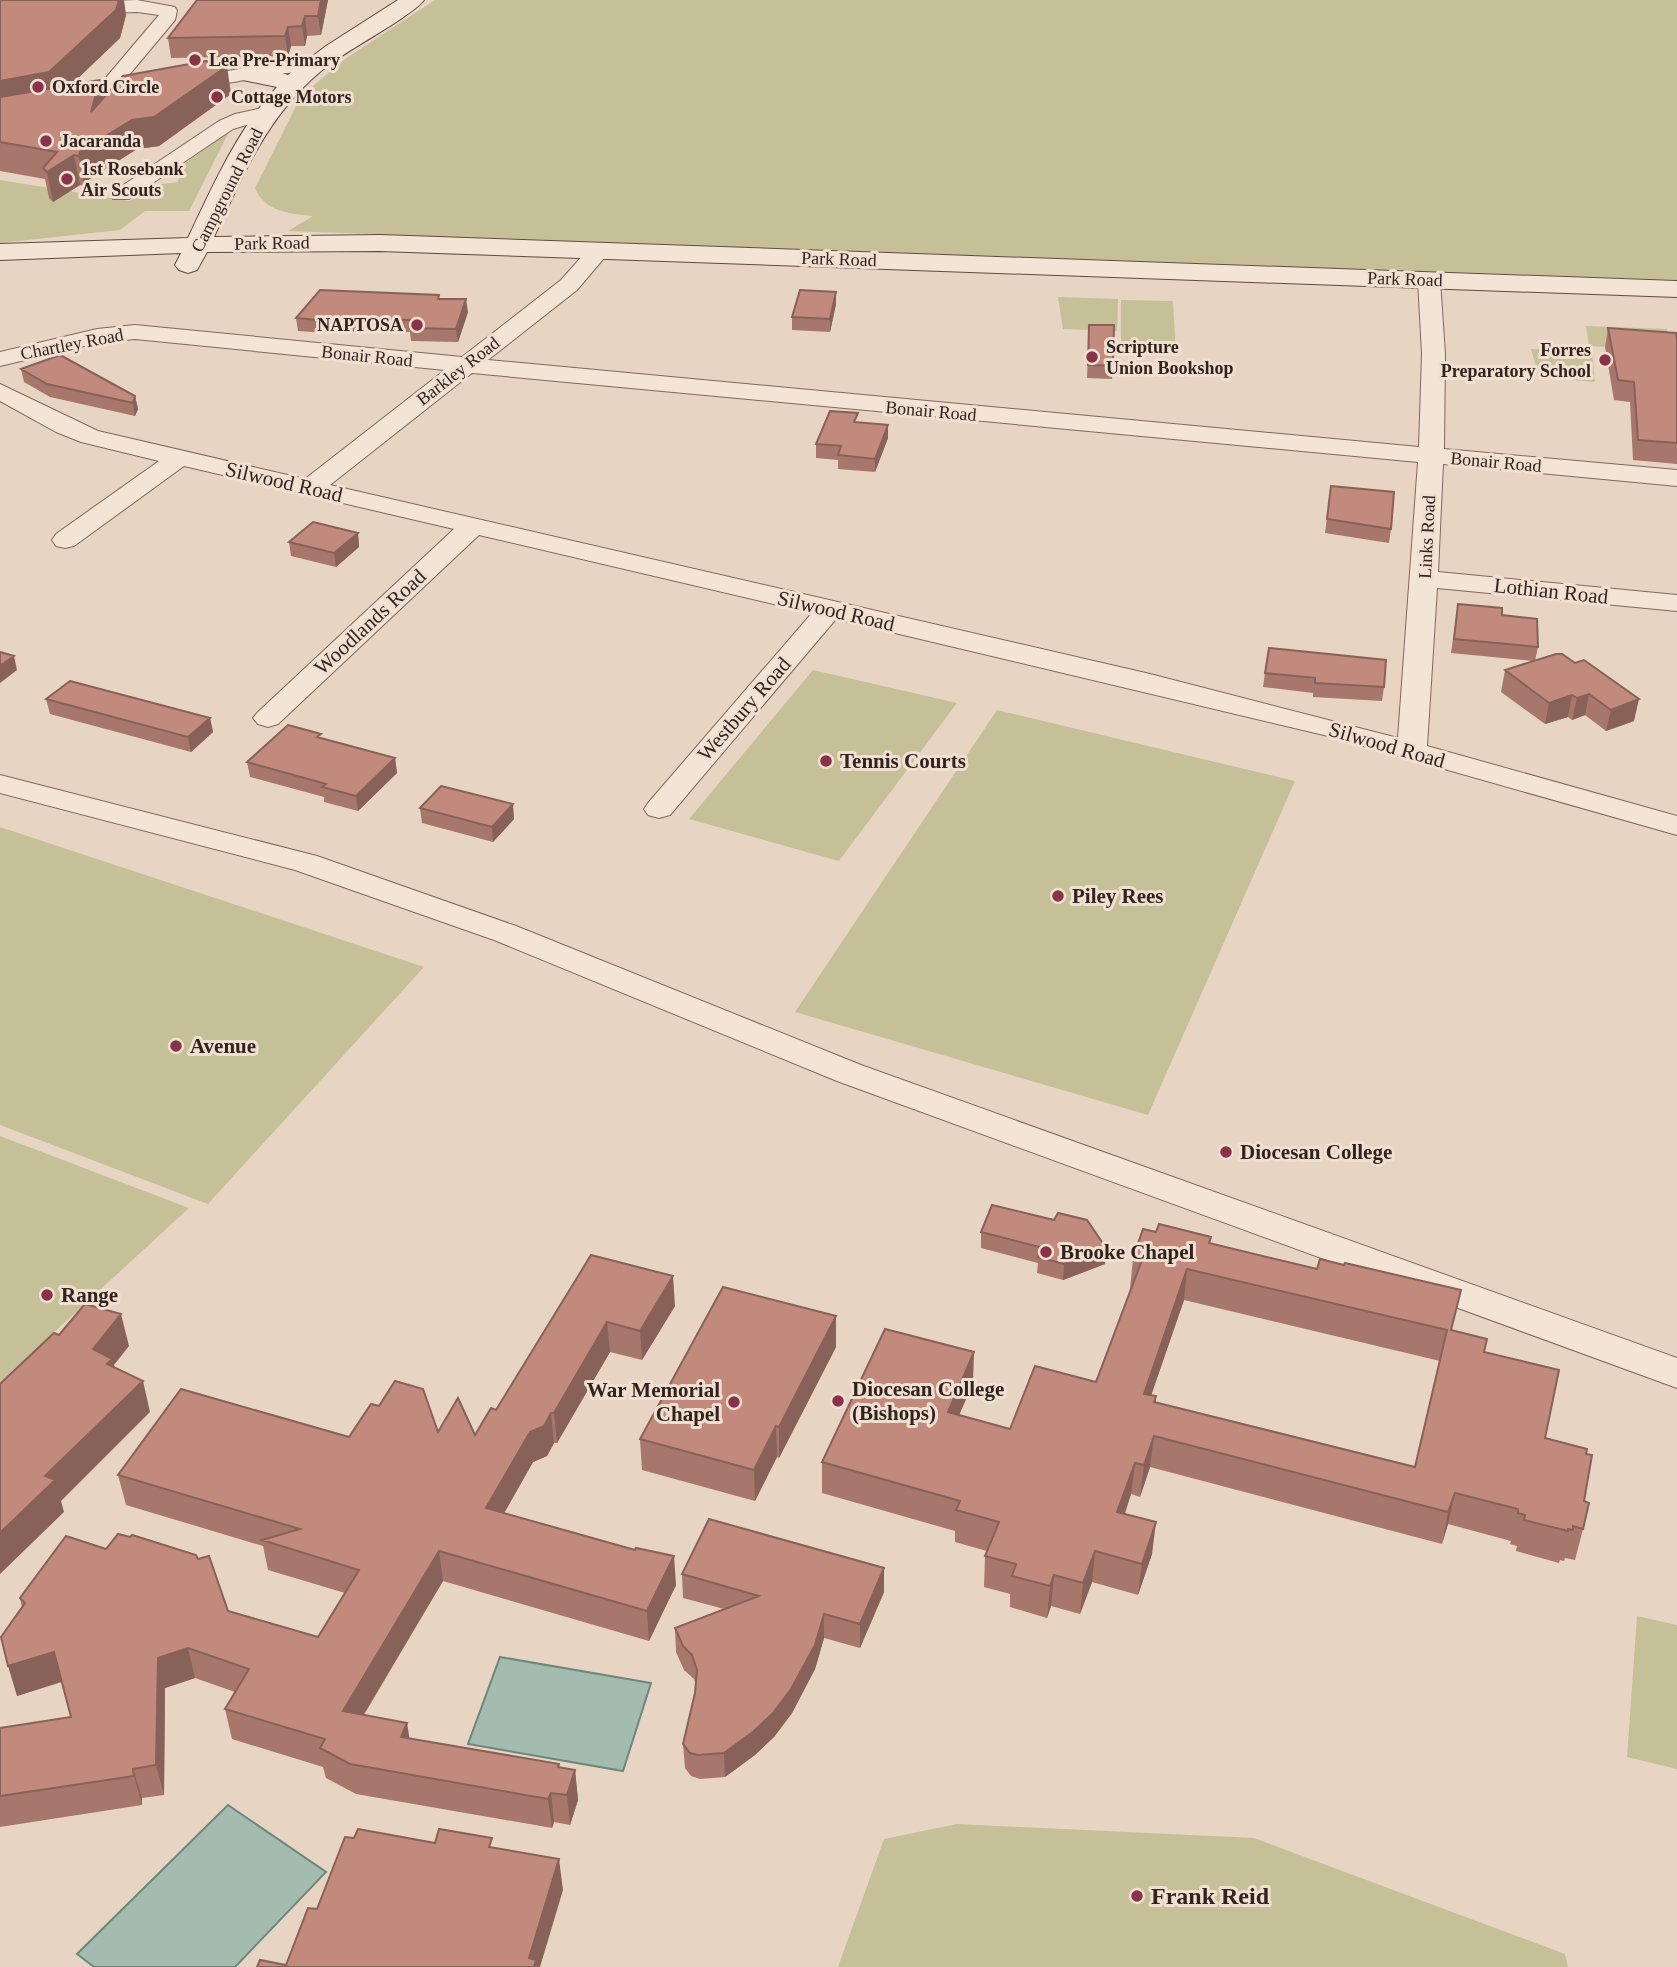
<svg xmlns="http://www.w3.org/2000/svg" width="1677" height="1967" viewBox="0 0 1677 1967" font-family="'Times New Roman',serif">
	<style>
		.green { fill: #c5c098 }
		.water { fill: #a4bcaf; stroke: #6d887b; stroke-width: 2 }
		.lines { fill: none; stroke-linecap: round; stroke-linejoin: round }
		.street-casing { stroke: #80675c; stroke-width: 2 }
		.secondary-casing { stroke: #62493f; stroke-width: 2 }
		.street { fill: #f4e4d5; fill-rule: evenodd }
		.secondary { fill: #f4e4d5; fill-rule: evenodd }
		.wall { fill: #a7776c; fill-rule: evenodd }
		.shaded-wall { fill: #886158 }
		.building { fill: #c28a7d; stroke: #886158; stroke-width: 2; fill-rule: evenodd }
		.poi-dot { fill: #883347; stroke: #f1e0d1; stroke-width: 2.5 }
		.labels { text-anchor: middle; dominant-baseline: central; stroke-width: 6; stroke-linejoin: round; paint-order: stroke }
		.far-poi-label { font-size: 18px; font-weight: bold; fill: #32231e; stroke: #f1e0d1; text-anchor: start }
		.far-street-label { font-size: 18px; fill: #32231e; stroke: #f1e0d1 }
		.street-label { font-size: 21px; fill: #32231e; stroke: #f1e0d1 }
		.poi-label { font-size: 21px; font-weight: bold; fill: #32231e; stroke: #f1e0d1; text-anchor: start }
		.near-poi-label { font-size: 24px; font-weight: bold; fill: #32231e; stroke: #f1e0d1; text-anchor: start }
	</style>
	<rect width="100%" height="100%" fill="#e8d4c3"/>
	<path class="green" d="M435,0H1677V280L288,231L313,216C291,214 265,212 255,188L298,102L313,86L345,59Z
		M229,132L189,211H145L120,230L0,243V180L130,201L154,185L178,182L179,177L171,173Z
		M1058,297L1118,299L1117,331L1063,329Z
		M1121,300L1173,301L1176,354L1121,352Z
		M1586,326L1667,329L1671,350L1589,346Z
		M1531,349L1592,351L1595,382L1539,377Z
		M813,670L957,703L839,861L689,819Z
		M997,710L1295,781L1148,1115L795,1012Z
		M0,827L424,967L208,1204L0,1125Z
		M0,1136L189,1208L0,1382Z
		M1637,1616L1677,1625V1769L1627,1757Z
		M957,1824L1254,1838L1565,1954L1568,1967H838L884,1839Z"/>
	<path class="water" d="M500,1657L651,1683L623,1771L468,1744Z
		M228,1805L326,1872L235,1967H94L77,1954Z"/>
	<g class="lines">
		<defs>
			<path id="street" d="M137,0L175,7L177,11L175,20L124,81L132,85L156,87L159,91L156,95C138,100 124,95 107,89L104,80L159,15L137,12L0,17V5Z
				M312,60L319,62L322,66L319,70L278,74L183,91L173,85L183,79L278,62Z
				M267,107L274,109L277,113L274,117L233,129L129,199H113L110,194L219,121L235,114Z
				M600,243L608,245L611,250L577,290L488,360L1419,447L1422,354L1418,280L1421,275H1437L1440,280L1445,354L1444,449L1677,470V486L1443,464L1438,572L1677,595V611L1437,588L1427,746L1677,816V835L1328,736L836,619L670,815L659,818L648,815L644,809L648,803L812,613L479,535L278,724L268,727L258,724L253,718L258,712L454,529L184,466L74,546L65,548L56,546L52,540L56,534L159,461L81,442L56,432L0,401V384L98,431L305,479L445,370L135,339L97,343L0,366V352L97,329L135,325L462,357L561,280L592,245ZM472,373L1418,462L1398,738L1150,674L330,485Z
				M0,775L317,856L516,926L861,1065L1677,1358V1388L837,1081L494,940L295,870L0,793Z"/>
			<path id="secondary" d="M398,0H424C413,15 350,49 330,64C271,108 244,172 214,237L380,235L1677,281V297L380,251L207,252L197,270L188,273L179,270L175,265L181,253L0,260V244L188,238C213,185 237,130 277,87L238,79L235,74L238,69C254,65 273,70 288,75L326,46Z"/>
		</defs>
		<use href="#street" class="street-casing"/>
		<use href="#secondary" class="secondary-casing"/>
		<use href="#street" class="street"/>
		<use href="#secondary" class="secondary"/>
	</g>
	<path class="wall" d="M0,0L126,15L120,38L71,85L100,80L104,98L231,94L159,146L137,149L85,182L84,186L80,185L53,202L49,198L45,179L0,171Z
		M197,0H328L321,35L307,36L305,46H291L288,56L171,58L168,38Z
		M440,299L468,312L458,342L411,341L410,332L355,331L342,334L298,331L296,318Z
		M836,304L830,332L792,330V317Z
		M1089,325L1113,366L1112,379L1087,378Z
		M1608,328L1677,340V464L1633,460L1630,402L1614,400L1605,347Z
		M21,369L135,396L138,409L135,416L50,397L24,382Z
		M858,422L888,438L875,472L838,469V460L816,458V444Z
		M1331,486L1391,529L1389,543L1325,533Z
		M358,533L359,547L336,567L291,556L289,542Z
		M1458,604L1502,615L1538,647L1535,661L1634,721L1606,731L1585,715L1572,720L1568,717L1545,724L1501,692L1505,670L1533,661L1451,653Z
		M1265,673L1384,687L1382,701L1313,697V693L1263,687Z
		M46,699L210,718L213,732L191,752L50,714Z
		M321,738L395,758L397,773L358,811L324,802V797L250,777L247,762Z
		M420,808L514,819L493,842L422,823Z
		M981,1232L1106,1248L1105,1264L1063,1280L1037,1273L1038,1263L981,1248Z
		M1156,1232L1211,1237L1210,1244L1452,1330L1484,1352L1545,1438L1586,1454L1583,1529L1575,1560L1565,1558L1564,1561L1560,1560L1559,1563L1516,1551L1517,1546L1510,1544L1511,1541L1448,1524L1442,1544L1150,1467L1140,1497L1131,1494L1125,1514L1152,1554L1138,1595L1092,1582L1080,1614L1051,1606L1047,1618L1010,1607V1594L984,1587L985,1556L987,1551L955,1542V1531L822,1493V1462L973,1383L959,1415L1010,1429L1096,1382L1131,1289H1130L1133,1258ZM1184,1300L1440,1361L1415,1467L1156,1402V1396L1151,1395Z
		M591,1255L675,1306L642,1360L610,1352L557,1443H554L547,1456L533,1462L504,1513L676,1585L649,1641L443,1581L364,1715L410,1739L575,1770L578,1800L570,1825L554,1822L552,1828L356,1794L326,1778L323,1767L232,1739L225,1709L235,1692L195,1678L165,1688L164,1795L142,1798V1805L0,1827V1728L71,1717L62,1682L17,1696L22,1607L20,1598L106,1549L198,1559L228,1611L318,1637L345,1593L268,1570L263,1546L126,1505L118,1475L349,1437L438,1432L475,1435L496,1410Z
		M836,1316V1347L779,1458L777,1457L755,1501L642,1470L640,1439Z
		M682,1574L884,1592L860,1648L824,1638L815,1669L792,1713L774,1737L755,1755L725,1777L700,1779L691,1776L685,1768L683,1744L695,1693L696,1686L694,1679L684,1670L676,1652L675,1628L724,1609L683,1598Z"/>
	<path class="shaded-wall" d="M119,0H124L126,15L120,38L55,100L0,110V81Z
		M321,0H328L321,35L318,16Z
		M305,16L307,36L305,46L302,26Z
		M288,27L291,46L288,56L285,36Z
		M227,66L231,94L159,146L137,149L85,182L84,186L79,156L80,152L132,120Z
		M100,80L105,108L91,112Z
		M74,155L80,185L53,202L47,172Z
		M836,292V304L830,332V319Z
		M466,299L468,312L458,342L456,329Z
		M353,319L355,331L342,334L340,322Z
		M135,396L138,409L135,416L133,403Z
		M888,425V438L875,472V459Z
		M358,533L359,547L336,567L334,553Z
		M14,656L17,670L0,683V666Z
		M1589,694L1585,715L1572,720L1577,698Z
		M1572,695L1568,717L1545,724L1549,703Z
		M1639,699L1634,721L1606,731L1611,710Z
		M210,718L213,732L191,752L188,737Z
		M395,758L397,773L358,811L356,796Z
		M513,804L514,819L493,842L492,827Z
		M1106,1248L1105,1264L1063,1280L1064,1264Z
		M1187,1269L1184,1300L1141,1425L1144,1394Z
		M673,1276L675,1306L642,1360L640,1331Z
		M121,1314L129,1346L114,1365L120,1390L93,1349Z
		M836,1316V1347L779,1458V1427Z
		M607,1322L610,1352L557,1443L554,1413Z
		M974,1352L973,1383L947,1443L948,1412Z
		M143,1381L150,1412L61,1501L64,1512L0,1574V1533L45,1476Z
		M551,1413L554,1443L547,1456L533,1462L490,1538L486,1508L530,1432Z
		M776,1426L777,1457L755,1501L754,1470Z
		M1154,1436L1150,1467L1140,1497L1144,1465Z
		M1135,1463L1131,1494L1114,1543L1117,1512Z
		M1455,1493L1448,1524L1442,1544L1448,1512Z
		M1156,1522L1152,1554L1138,1595L1142,1564Z
		M439,1551L443,1581L348,1740L343,1711Z
		M1095,1551L1092,1582L1080,1614L1083,1583Z
		M674,1556L676,1585L649,1641L647,1611Z
		M884,1568V1592L860,1648V1624Z
		M1054,1575L1051,1606L1047,1618L1050,1586Z
		M824,1614V1638L815,1669L792,1713L774,1737L755,1755L725,1777L724,1753Z
		M188,1648L195,1678L165,1688L164,1795L156,1765L158,1658Z
		M54,1652L63,1681L17,1696L8,1666Z
		M407,1723L412,1753L401,1737Z
		M133,1769L142,1798V1805L134,1776Z
		M575,1770L578,1800L570,1825L567,1795Z
		M551,1793L554,1822L552,1828L548,1799Z
		M559,1859L563,1890L540,1967H530L529,1958Z"/>
	<path class="building" d="M0,0H119L116,10L49,72L0,81Z
		M197,0H321L318,16H305L302,26L288,27L285,36L168,38Z
		M206,61L227,66L154,117L132,120L80,152L79,156L74,155L47,172L43,168L57,152L0,142V97L100,80L91,112L123,76Z
		M320,290L439,295L438,299H466L456,329L410,328L413,320L353,319L340,322L296,318Z
		M800,290L836,292L830,319L792,317Z
		M1089,325H1114L1113,366L1088,365Z
		M1608,328L1676,333L1677,340V443L1638,440L1634,382L1618,380Z
		M60,355L135,396L133,403L47,384L21,369Z
		M830,411L858,413L854,422L888,425L875,459L838,455L841,446L816,444Z
		M1331,486L1394,492L1391,529L1327,519Z
		M313,522L358,533L334,553L289,542Z
		M1458,604L1502,608V615L1537,619L1538,647L1454,639Z
		M1269,648L1386,660L1384,687L1315,683V678L1265,673Z
		M0,652L14,656L0,666Z
		M1556,654H1562L1575,663L1584,660L1639,699L1611,710L1589,694L1577,698L1572,695L1549,703L1505,670Z
		M70,681L210,718L188,737L46,699Z
		M288,725L321,734L317,737L395,758L356,796L322,787L326,784L247,762Z
		M441,786L513,804L492,827L420,808Z
		M992,1205L1054,1220L1058,1213L1087,1220L1106,1248L1064,1264L1038,1257L1043,1248L981,1232Z
		M1159,1224L1211,1237L1209,1243L1317,1269L1320,1259L1344,1265L1345,1263L1461,1290L1451,1330L1487,1339L1484,1352L1559,1370L1545,1438L1587,1449L1586,1454L1592,1455L1584,1501L1589,1503L1583,1529L1573,1526V1530L1568,1529V1531L1524,1520L1525,1515L1518,1513V1509L1455,1493L1448,1512L1154,1436L1144,1465L1135,1463L1117,1512L1156,1522L1142,1564L1095,1551L1083,1583L1054,1575L1050,1586L1012,1576L1016,1564L985,1556L999,1522L956,1510L960,1501L822,1462L885,1329L974,1352L948,1412L1010,1429L1035,1366L1096,1382L1142,1260L1133,1258L1143,1229L1156,1232ZM1187,1269L1447,1330L1415,1467L1154,1402L1156,1396L1144,1394Z
		M591,1255L673,1276L640,1331L607,1322L554,1413H551L544,1426L530,1432L486,1508L635,1550L636,1548L674,1556L647,1611L439,1551L343,1711L407,1723L401,1737L559,1764L558,1767L575,1770L567,1795L551,1793L548,1799L350,1764L320,1748L325,1739L225,1709L249,1669L188,1648L158,1658L156,1765L133,1769L134,1776L0,1796V1728L71,1717L54,1652L8,1666L1,1637L25,1603L20,1598L66,1536L106,1549L118,1534L130,1537L132,1535L196,1555L198,1559L209,1556L228,1611L318,1637L359,1570L262,1540L300,1529L118,1475L181,1389L349,1437L371,1404L379,1406L395,1381L423,1389L438,1432L458,1398L475,1435L491,1408L496,1410Z
		M723,1287L836,1316L779,1427L776,1426L754,1470L640,1439Z
		M85,1304L121,1314L93,1349L112,1359L107,1364L143,1381L45,1476L55,1480L0,1533V1384L54,1333L59,1335Z
		M709,1519L884,1568L860,1624L824,1614L815,1645L791,1689L773,1713L754,1731L724,1753L698,1755L690,1753L683,1744L695,1693L697,1670L692,1655L683,1646L675,1628L759,1596L682,1574Z
		M358,1829L435,1843L439,1829L492,1838L489,1847L559,1859L529,1958L536,1960L534,1967H257L260,1960L286,1965L308,1908L317,1909L345,1837L354,1838Z"/>
	<g class="poi-dot">
		<circle cx="195" cy="60" r="7"/>
		<circle cx="38" cy="87" r="7"/>
		<circle cx="217" cy="97" r="7"/>
		<circle cx="46" cy="141" r="7"/>
		<circle cx="67" cy="179" r="7"/>
		<circle cx="417" cy="325" r="7"/>
		<circle cx="1092" cy="357" r="7"/>
		<circle cx="1605" cy="360" r="7"/>
		<circle cx="826" cy="761" r="7"/>
		<circle cx="1058" cy="896" r="7"/>
		<circle cx="176" cy="1046" r="7"/>
		<circle cx="1226" cy="1152" r="7"/>
		<circle cx="1046" cy="1252" r="7"/>
		<circle cx="47" cy="1295" r="7"/>
		<circle cx="838" cy="1401" r="7"/>
		<circle cx="734" cy="1402" r="7"/>
		<circle cx="1137" cy="1896" r="7"/>
	</g>
	<g class="labels">
		<g class="far-poi-label">
			<text x="209" y="60">Lea Pre-Primary</text>
			<text x="52" y="87">Oxford Circle</text>
			<text x="231" y="97">Cottage Motors</text>
			<text x="60" y="141">Jacaranda</text>
			<text x="81" y="169">1st Rosebank<tspan x="81" dy="21">Air Scouts</tspan></text>
			<text x="403" y="325" text-anchor="end">NAPTOSA</text>
			<text x="1106" y="347">Scripture<tspan x="1106" dy="21">Union Bookshop</tspan></text>
			<text x="1591" y="350" text-anchor="end">Forres<tspan x="1591" dy="21">Preparatory School</tspan></text>
		</g>
		<g class="far-street-label">
			<text transform="translate(227 190) rotate(-63)">Campground Road</text>
			<text transform="translate(272 243) rotate(-1)">Park Road</text>
			<text transform="translate(839 259) rotate(2)">Park Road</text>
			<text transform="translate(1405 279) rotate(2)">Park Road</text>
			<text transform="translate(72 344) rotate(-11)">Chartley Road</text>
			<text transform="translate(367 356) rotate(6)">Bonair Road</text>
			<text transform="translate(458 371) rotate(-38)">Barkley Road</text>
			<text transform="translate(931 411) rotate(5)">Bonair Road</text>
			<text transform="translate(1496 462) rotate(5)">Bonair Road</text>
			<text transform="translate(1427 537) rotate(-87)">Links Road</text>
		</g>
		<g class="street-label">
			<text transform="translate(284 482) rotate(13)">Silwood Road</text>
			<text transform="translate(1551 591) rotate(6)">Lothian Road</text>
			<text transform="translate(836 611) rotate(13)">Silwood Road</text>
			<text transform="translate(370 622) rotate(-43)">Woodlands Road</text>
			<text transform="translate(744 709) rotate(-49)">Westbury Road</text>
			<text transform="translate(1387 745) rotate(16)">Silwood Road</text>
		</g>
		<g class="poi-label">
			<text x="840" y="761">Tennis Courts</text>
			<text x="1072" y="896">Piley Rees</text>
			<text x="190" y="1046">Avenue</text>
			<text x="1240" y="1152">Diocesan College</text>
			<text x="1060" y="1252">Brooke Chapel</text>
			<text x="61" y="1295">Range</text>
			<text x="852" y="1389">Diocesan College<tspan x="852" dy="24">(Bishops)</tspan></text>
			<text x="720" y="1390" text-anchor="end">War Memorial<tspan x="720" dy="24">Chapel</tspan></text>
		</g>
		<g class="near-poi-label">
			<text x="1151" y="1896">Frank Reid</text>
		</g>
	</g>
</svg>
